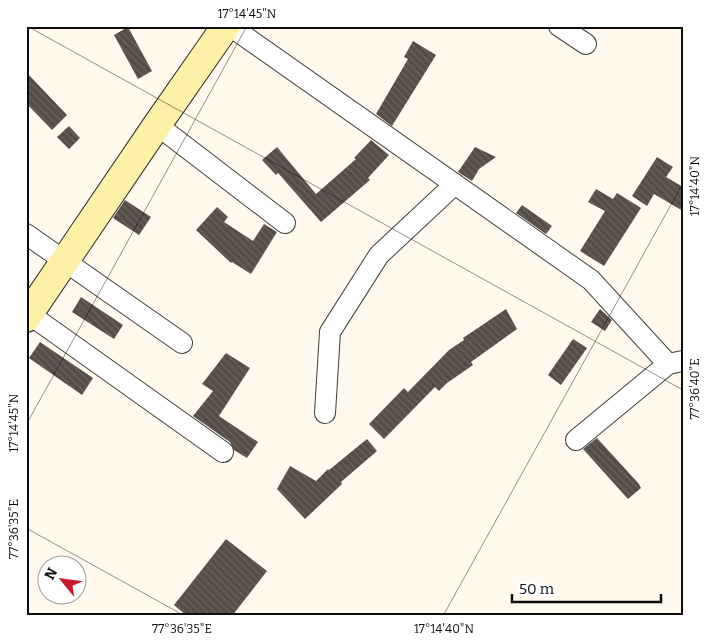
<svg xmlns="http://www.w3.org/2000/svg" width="709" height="642" viewBox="0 0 709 642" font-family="Bitter,serif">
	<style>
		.building { fill: url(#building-back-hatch) }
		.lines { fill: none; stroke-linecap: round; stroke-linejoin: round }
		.minor-casing { stroke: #404040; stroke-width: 22 }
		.secondary-casing { stroke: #2f2f2f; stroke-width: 30 }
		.minor { stroke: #fff; stroke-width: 20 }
		.secondary { stroke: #fff0a8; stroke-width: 28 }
		.ticks { fill: none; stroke: #0d0d0d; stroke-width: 1; stroke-opacity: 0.45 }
		.neatline { fill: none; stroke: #0d0d0d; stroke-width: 2 }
		.ticks-label { font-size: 12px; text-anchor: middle; fill: #0d0d0d }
	</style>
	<defs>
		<pattern id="building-back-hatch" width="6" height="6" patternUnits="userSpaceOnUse" patternTransform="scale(1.25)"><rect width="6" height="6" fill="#574d48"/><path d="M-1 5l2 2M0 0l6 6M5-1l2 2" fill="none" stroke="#6a625e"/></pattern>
	</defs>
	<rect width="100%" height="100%" fill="#fffaed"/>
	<path class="building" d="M128,27L152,71L138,79L114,35Z
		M413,41L436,55L392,126L376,114L408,59L404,57Z
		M26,72L67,115L52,130L26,103Z
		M69,126L80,138L69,149L57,137Z
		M371,140L389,155L368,178L370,180L321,222L278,173L276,175L262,160L277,147L316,194L356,159L354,158Z
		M475,147L496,157L479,169L472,181L458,172Z
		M657,157L673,167L666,177L683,187V211L654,194L647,206L632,196Z
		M596,189L613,199L617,193L641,208L604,266L580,251L605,211L588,202Z
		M125,200L151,217L139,235L113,218Z
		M522,205L552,226L546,234L516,213Z
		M217,207L228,217L224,222L253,241L264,224L277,232L251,274L232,262L231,263L196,230Z
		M81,297L123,325L114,339L72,312Z
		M506,309L517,329L471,362L473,365L447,383L439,391L435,387L384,439L369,424L404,388L408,392L449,350L464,340L463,338Z
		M600,309L612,320L605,331L591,322Z
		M573,339L587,348L561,385L548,375Z
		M40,342L93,378L82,395L29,358Z
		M226,353L250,368L219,416L258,442L247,458L234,450L230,442L193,416L213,391L202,384Z
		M597,438L639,484L641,488L628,499L583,449Z
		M367,439L377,451L341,482L342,484L305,519L277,489L290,466L316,481L328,469L329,470Z
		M226,539L267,571L232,616H187L174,605Z"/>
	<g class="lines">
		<defs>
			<path id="minor" d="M230,26L591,280L668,364L683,361
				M559,26L586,44
				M157,125L285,223
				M26,234L182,343
				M29,314L223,452
				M325,413L330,332L379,255L455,184
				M576,440L668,364"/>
			<path id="secondary" d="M26,318L157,125L226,26"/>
		</defs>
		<use href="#minor" class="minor-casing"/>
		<use href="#secondary" class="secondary-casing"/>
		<use href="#minor" class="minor"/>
		<use href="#secondary" class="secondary"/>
	</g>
	<path class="ticks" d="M27,26L683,390M26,425L247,26M26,528L185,616M443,616L683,183"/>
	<rect width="709" height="642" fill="none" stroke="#ffffff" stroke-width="55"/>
	<g transform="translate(62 580) rotate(299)"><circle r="24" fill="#ffffff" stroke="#9e9e9e"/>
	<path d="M0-4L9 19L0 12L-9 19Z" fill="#cb172a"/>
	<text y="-8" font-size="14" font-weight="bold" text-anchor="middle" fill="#0d0d0d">N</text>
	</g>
	<path d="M512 594v8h149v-8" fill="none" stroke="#0d0d0d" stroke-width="2.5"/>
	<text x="519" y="594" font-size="15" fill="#0d0d0d" stroke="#ffffff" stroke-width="4" paint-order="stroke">50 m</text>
	<rect x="28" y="28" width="654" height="586" class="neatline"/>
	<g class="ticks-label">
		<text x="247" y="18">17°14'45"N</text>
		<text transform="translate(695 186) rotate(-90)" y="4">17°14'40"N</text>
		<text transform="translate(695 389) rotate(-90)" y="4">77°36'40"E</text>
		<text transform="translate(14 423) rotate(-90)" y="4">17°14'45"N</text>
		<text transform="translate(14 529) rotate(-90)" y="4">77°36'35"E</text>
		<text x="182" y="633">77°36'35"E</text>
		<text x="444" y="633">17°14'40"N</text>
	</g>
</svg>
